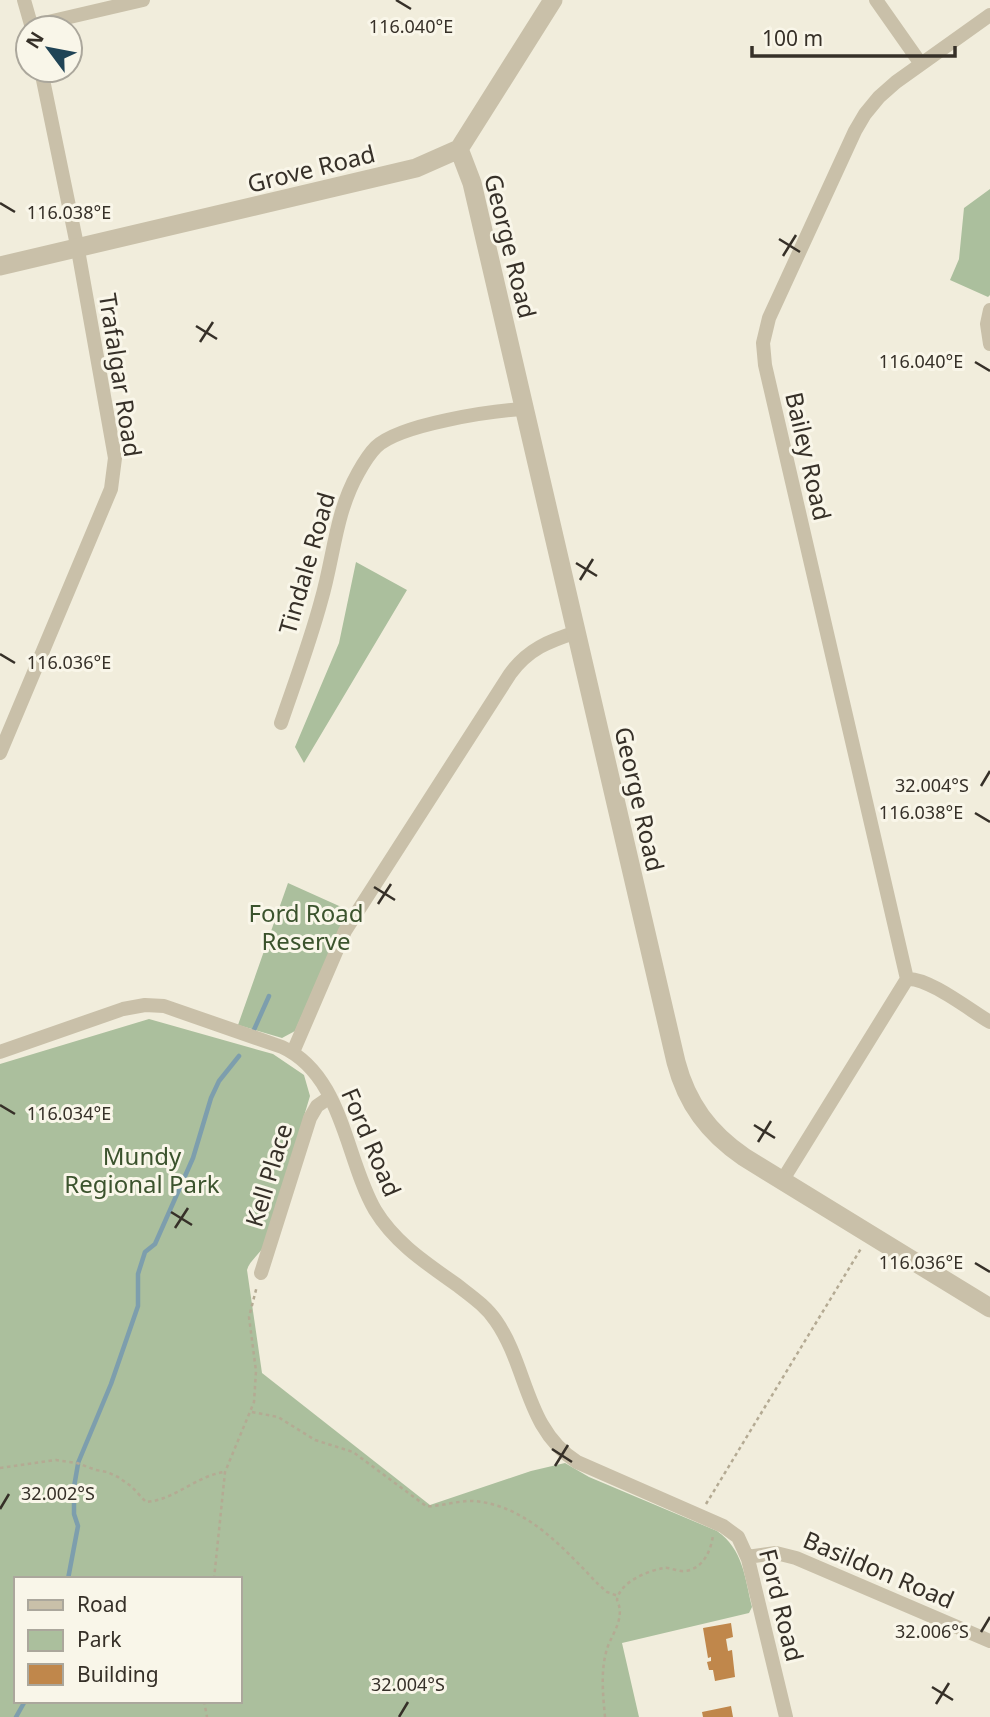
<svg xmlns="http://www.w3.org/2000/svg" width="990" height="1717" viewBox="0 0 990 1717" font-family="'Noto Sans',sans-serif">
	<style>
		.green { fill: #abbf9d; fill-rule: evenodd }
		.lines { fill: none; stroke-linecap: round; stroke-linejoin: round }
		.stream { stroke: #7d9ead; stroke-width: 4.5 }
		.building { fill: #c0874b }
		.path { stroke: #b4aa93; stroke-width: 2.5; stroke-dasharray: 3.5 3.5; stroke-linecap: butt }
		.minor { stroke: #c9c0a9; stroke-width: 14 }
		.tertiary { stroke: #c9c0a9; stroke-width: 19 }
		.ticks { fill: none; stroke: #363028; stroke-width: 2.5 }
		.labels { text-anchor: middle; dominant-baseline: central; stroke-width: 6; stroke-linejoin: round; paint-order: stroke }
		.street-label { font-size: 24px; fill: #363028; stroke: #f9f6e9 }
		.park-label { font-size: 24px; fill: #3b532d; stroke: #f9f6e9 }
		.ticks-label { font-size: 18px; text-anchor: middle; fill: #363028; stroke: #f9f6e9; stroke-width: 6; stroke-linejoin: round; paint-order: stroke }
	</style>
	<rect width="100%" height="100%" fill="#f1eddc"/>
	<path class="green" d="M990,189V295L988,297L950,280L959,259L964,208Z
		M356,562L407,590L304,763L295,747L339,643Z
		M288,883L348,910L295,1031L282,1038L238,1025Z
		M149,1019L273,1054L304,1075L310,1096L266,1243C261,1253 249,1261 247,1270L262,1373L430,1505L531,1471L565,1463L589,1477L717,1531C743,1549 745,1578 752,1607L749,1613L622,1643L639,1717H0V1064ZM16,1579H240V1701H16Z"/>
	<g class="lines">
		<path class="stream" d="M253,1032L269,996
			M78,1463L111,1384L138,1306V1274L145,1252L155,1244L193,1158L211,1098L219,1081L239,1056
			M68,1579L78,1526L74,1514V1487L78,1464
			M16,1717L25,1701"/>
	</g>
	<path class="building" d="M731,1623L733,1637L726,1639L728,1651L732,1650L735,1677L715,1681L713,1670H709L707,1662L711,1661V1657L708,1658L703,1628Z
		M731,1706L733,1717H703L702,1712Z"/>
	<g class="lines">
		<path class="path" d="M252,1412L278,1417L315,1440L353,1452L426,1506C433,1508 460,1500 473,1501C527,1505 564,1549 599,1585L607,1592L618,1596
			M0,1468L56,1460L77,1463L96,1470L107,1472L118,1477L131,1486L146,1502C175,1500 197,1475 225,1472
			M706,1504L862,1247
			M214,1579L225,1472L254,1402L256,1371L249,1317L257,1286
			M204,1701L207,1717
			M605,1717C603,1695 600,1668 608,1646C614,1631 625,1617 617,1600C620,1582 647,1571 664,1568C670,1567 678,1572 685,1571C703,1569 711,1551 713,1535"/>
		<path class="minor" d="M24,0L32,28
			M876,0L921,64
			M31,26L143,0
			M990,310L987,324L990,344
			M281,723C295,682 310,642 321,601C334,557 335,514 358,473C363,464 369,454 376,447C400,424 491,411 524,409
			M0,753L111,489L115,458L78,250L41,70
			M907,979L765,365L763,343L769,318L855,131L865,114L879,97L896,82L990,15
			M0,1052L123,1009L145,1005L164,1006L282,1047C343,1075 345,1158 375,1210C395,1243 426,1263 457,1285C471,1296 486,1306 496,1321C528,1367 525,1429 577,1462L723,1526L738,1537L748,1559L786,1717
			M293,1052L345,931L510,674C528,649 549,641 577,632
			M782,1181L907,979C928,977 971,1011 990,1022
			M261,1273L310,1118L317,1106L330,1097
			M747,1557L776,1553L796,1558L990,1641"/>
		<path class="tertiary" d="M459,149L472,183L676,1062C687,1104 709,1133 744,1157L990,1308
			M0,266L416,168L459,149L553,0"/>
	</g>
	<path class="ticks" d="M396,0L411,9M0,203L15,212M779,239L800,252M783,256L796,235M196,326L217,339M200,342L213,322M975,362L990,371M576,563L597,576M580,580L593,559M0,654L15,663M981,786L990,771M975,813L990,822M374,887L395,900M378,904L391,884M0,1105L15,1114M754,1125L775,1138M758,1142L771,1121M171,1212L192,1225M175,1228L188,1208M975,1263L990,1272M552,1449L572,1462M555,1466L568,1445M0,1509L9,1494M981,1632L990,1617M932,1687L953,1700M936,1704L949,1683M399,1717L408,1702"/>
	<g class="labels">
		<g class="street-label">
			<text transform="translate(311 168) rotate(-14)">Grove Road</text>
			<text transform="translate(511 246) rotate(76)">George Road</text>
			<text transform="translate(121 375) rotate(81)">Trafalgar Road</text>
			<text transform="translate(809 456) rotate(77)">Bailey Road</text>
			<text transform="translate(306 563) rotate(-74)">Tindale Road</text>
			<text transform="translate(640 799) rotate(77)">George Road</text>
			<text transform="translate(372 1142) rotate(67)">Ford Road</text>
			<text transform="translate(268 1175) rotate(-73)">Kell Place</text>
			<text transform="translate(879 1569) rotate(23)">Basildon Road</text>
			<text transform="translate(782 1605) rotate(76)">Ford Road</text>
		</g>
		<g class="park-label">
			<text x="306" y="912">Ford Road<tspan x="306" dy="28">Reserve</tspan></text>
			<text x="142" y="1155">Mundy<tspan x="142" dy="28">Regional Park</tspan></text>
		</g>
	</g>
	<g class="ticks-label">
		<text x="411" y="33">116.040°E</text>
		<text x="69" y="219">116.038°E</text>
		<text x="921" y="368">116.040°E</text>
		<text x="69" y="669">116.036°E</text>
		<text x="932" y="792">32.004°S</text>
		<text x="921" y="819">116.038°E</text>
		<text x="69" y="1120">116.034°E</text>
		<text x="921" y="1269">116.036°E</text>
		<text x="58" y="1500">32.002°S</text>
		<text x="932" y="1638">32.006°S</text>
		<text x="408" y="1691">32.004°S</text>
	</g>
	<rect x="14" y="1577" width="228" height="126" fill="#f9f6e9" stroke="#aba79c" stroke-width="2"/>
	<rect x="28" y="1600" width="35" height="10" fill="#c9c0a9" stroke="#aba79c" stroke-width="2"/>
	<text x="77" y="1612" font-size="21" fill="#363028">Road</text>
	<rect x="28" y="1630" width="35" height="21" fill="#abbf9d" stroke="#aba79c" stroke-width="2"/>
	<text x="77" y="1647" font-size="21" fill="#363028">Park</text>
	<rect x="28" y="1664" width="35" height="21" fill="#c0874b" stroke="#aba79c" stroke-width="2"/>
	<text x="77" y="1682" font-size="21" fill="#363028">Building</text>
	<g transform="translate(49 49) rotate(302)"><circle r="33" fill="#f9f6e9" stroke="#aba79c" stroke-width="2"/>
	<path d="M0-5L12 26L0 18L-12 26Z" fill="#204456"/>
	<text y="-10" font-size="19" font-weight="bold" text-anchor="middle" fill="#363028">N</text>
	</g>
	<path d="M752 46v10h203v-10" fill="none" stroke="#363028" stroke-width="3.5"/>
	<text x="762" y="46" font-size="21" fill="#363028" stroke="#f9f6e9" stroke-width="5" paint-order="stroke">100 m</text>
</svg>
